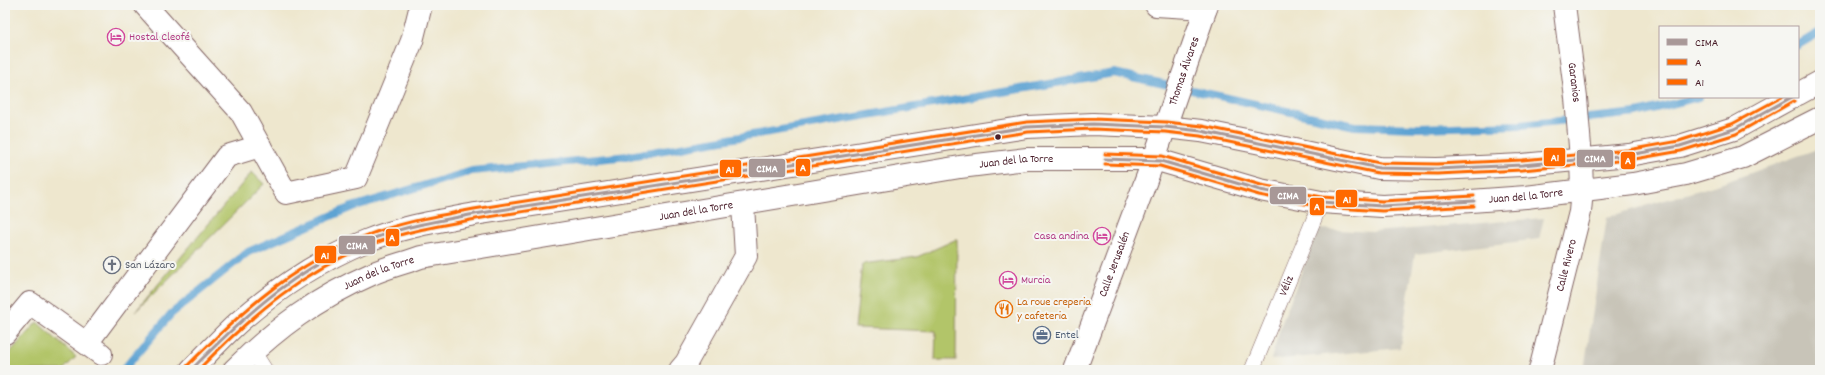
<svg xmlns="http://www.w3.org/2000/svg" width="1825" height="375" viewBox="0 0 1825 375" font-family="Dekko,sans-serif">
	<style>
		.industrial { fill: #c8c4b8 }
		.green { fill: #b2c569; stroke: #7e724a }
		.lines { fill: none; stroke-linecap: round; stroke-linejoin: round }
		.stream { stroke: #5da3d3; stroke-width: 8 }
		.lane-casing { stroke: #836564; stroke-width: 16 }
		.street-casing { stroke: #836564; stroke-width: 24 }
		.secondary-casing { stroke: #836564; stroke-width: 24 }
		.primary-casing { stroke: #836564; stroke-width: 24 }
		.lane { stroke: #fff; stroke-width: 15 }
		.street { stroke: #fff; stroke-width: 22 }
		.secondary { stroke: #fff; stroke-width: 22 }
		.primary { stroke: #fff; stroke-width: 22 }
		.bus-1-casing { stroke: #f6f6f2; stroke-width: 6 }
		.bus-2-casing { stroke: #f6f6f2; stroke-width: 6 }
		.bus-3-casing { stroke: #f6f6f2; stroke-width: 6 }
		.bus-1 { stroke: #a89897; stroke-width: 3 }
		.bus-2 { stroke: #ff6900; stroke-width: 3 }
		.bus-3 { stroke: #ff6900; stroke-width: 3 }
		.bus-dot { fill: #4a1f2b; stroke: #f6f6f2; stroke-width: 1.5 }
		.labels { text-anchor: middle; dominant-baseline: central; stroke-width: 4; stroke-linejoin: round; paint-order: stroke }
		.hotel-label { font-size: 12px; fill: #b23c85; stroke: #f6f6f2; text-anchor: start }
		.street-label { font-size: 12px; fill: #4a1f2b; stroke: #f6f6f2 }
		.worship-label { font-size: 12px; fill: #5b616d; stroke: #f6f6f2; text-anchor: start }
		.food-label { font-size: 12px; fill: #c56008; stroke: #f6f6f2; text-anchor: start }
		.service-label { font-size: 12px; fill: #4e5e75; stroke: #f6f6f2; text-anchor: start }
		.line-badge { stroke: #f6f6f2; stroke-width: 1.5 }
		.badge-label { font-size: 11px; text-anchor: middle; font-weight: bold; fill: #fff }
	</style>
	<rect width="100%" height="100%" fill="#f6f6f2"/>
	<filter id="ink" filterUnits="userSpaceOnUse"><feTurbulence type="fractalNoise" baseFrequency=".025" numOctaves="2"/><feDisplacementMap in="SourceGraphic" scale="8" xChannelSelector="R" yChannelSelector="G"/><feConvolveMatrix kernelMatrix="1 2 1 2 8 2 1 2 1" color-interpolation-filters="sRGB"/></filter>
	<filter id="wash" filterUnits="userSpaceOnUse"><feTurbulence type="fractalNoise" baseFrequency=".012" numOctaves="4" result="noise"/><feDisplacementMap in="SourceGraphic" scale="16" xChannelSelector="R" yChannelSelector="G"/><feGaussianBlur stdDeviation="0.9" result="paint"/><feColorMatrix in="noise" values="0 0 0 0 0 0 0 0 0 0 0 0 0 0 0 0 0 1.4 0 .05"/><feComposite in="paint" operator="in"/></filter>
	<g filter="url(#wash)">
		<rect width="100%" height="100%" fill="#eee7ce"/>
		<path class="industrial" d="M1820,148V370H1584L1607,217L1720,184Z
			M1544,218L1539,239L1415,254L1400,348L1271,360L1281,325L1318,229L1373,232Z"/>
		<path class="green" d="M252,172L264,184L135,312Z
			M957,239L956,360H935L936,331L855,328L862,264L917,257Z
			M37,322L76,357L63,370H5V358Z"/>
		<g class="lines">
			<path class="stream" d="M1798,45L1820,32
				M123,370L171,314L248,252L352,207L472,171L629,156L1114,73L1355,126L1418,128L1520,125L1637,113L1699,97"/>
		</g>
	</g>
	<g filter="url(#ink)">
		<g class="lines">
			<defs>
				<g id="lane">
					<path d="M253,351L265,370"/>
					<path id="s1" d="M1252,370L1321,202"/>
				</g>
				<g id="street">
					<path d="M145,5L241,112L286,193L356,178L412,41L421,5"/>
					<path d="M1156,5L1206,8"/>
					<path id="s2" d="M1564,5L1576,98L1581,159"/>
					<path d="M5,333L30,303L101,354"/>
					<path d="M87,343L227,156L260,146"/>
					<path d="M680,370L686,363L746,256L743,205"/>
					<path id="s3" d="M1075,370L1154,159"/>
				</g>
				<g id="secondary">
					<path id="s4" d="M1154,159L1207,5"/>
					<path id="s5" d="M1540,370L1580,212L1582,190L1581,159"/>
				</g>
				<g id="primary">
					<path d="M1798,94L1820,82"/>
					<path d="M191,370C207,354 223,336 240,321C278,288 320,260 366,241C401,227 438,221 475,214L1027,127L1093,124L1165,127L1201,131L1261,143L1379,168L1437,169L1522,165L1629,155L1680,146L1734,129L1792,97"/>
					<path id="s6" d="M234,370C276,328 317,298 372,274C387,267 405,263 421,257L960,167L1027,159H1154L1260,190L1321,202L1382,206L1443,203L1526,197L1633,184L1686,174L1743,157L1820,118"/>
				</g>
			</defs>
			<use href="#lane" class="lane-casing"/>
			<use href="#street" class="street-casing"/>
			<use href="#secondary" class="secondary-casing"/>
			<use href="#primary" class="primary-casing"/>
			<use href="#lane" class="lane"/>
			<use href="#street" class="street"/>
			<use href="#secondary" class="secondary"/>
			<use href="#primary" class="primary"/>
			<defs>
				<path id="bus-1" d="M1105,159L1161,161L1260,190L1321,202L1382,206L1474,201
					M191,370C246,314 303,261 380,236C411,225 443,220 475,214L1027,127L1093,124L1165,127L1201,131L1379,168L1437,169L1522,165L1629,155L1680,146L1734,129L1792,97"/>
				<path id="bus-2" d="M1105,164L1160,166L1259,195L1321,207L1382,211L1474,206
					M198,370C251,316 307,266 381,241C412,230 444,225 476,219L1028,132L1093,129L1165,132L1200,136L1378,173L1437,174L1522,170L1629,160L1681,151L1736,134L1794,101"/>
				<path id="bus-3" d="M1105,154L1162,156L1261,185L1322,197L1382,201L1474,196
					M187,366C244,309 299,259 376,232C408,221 441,215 474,209L1027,122L1093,119L1166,122L1202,126L1380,163L1437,164L1522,160L1628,150L1679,141L1732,124L1782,97"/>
			</defs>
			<use href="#bus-1" class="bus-1-casing"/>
			<use href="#bus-2" class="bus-2-casing"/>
			<use href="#bus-3" class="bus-3-casing"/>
			<use href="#bus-1" class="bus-1"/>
			<use href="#bus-2" class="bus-2"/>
			<use href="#bus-3" class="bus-3"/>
		</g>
	</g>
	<defs>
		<symbol id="hotel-ring" viewBox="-11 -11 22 22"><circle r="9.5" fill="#f6f6f2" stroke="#d1479c" stroke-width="1.5"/><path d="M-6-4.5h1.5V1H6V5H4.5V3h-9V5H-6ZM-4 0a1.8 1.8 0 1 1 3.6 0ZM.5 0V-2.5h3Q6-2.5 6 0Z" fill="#d1479c"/></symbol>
		<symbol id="church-ring" viewBox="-11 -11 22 22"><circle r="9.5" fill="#f6f6f2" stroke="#6b7280" stroke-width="1.5"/><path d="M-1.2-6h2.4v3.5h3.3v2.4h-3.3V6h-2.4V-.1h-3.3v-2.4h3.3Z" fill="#6b7280"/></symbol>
		<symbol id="restaurant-ring" viewBox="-11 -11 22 22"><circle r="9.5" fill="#f6f6f2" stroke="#e8710a" stroke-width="1.5"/><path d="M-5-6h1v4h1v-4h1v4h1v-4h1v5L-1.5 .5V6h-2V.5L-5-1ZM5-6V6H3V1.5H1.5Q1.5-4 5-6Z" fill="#e8710a"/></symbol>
		<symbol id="office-ring" viewBox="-11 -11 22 22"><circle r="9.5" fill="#f6f6f2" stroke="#5c6f8a" stroke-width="1.5"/><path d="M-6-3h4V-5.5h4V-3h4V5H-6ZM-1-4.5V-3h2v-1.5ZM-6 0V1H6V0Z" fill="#5c6f8a"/></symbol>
	</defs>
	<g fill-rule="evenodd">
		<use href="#hotel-ring" x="106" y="27" width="20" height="20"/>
		<use href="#hotel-ring" x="1092" y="226" width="20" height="20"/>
		<use href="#church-ring" x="102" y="255" width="20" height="20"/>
		<use href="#hotel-ring" x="998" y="270" width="20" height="20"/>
		<use href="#restaurant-ring" x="994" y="299" width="20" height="20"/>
		<use href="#office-ring" x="1032" y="325" width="20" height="20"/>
	</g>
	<circle class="bus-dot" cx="998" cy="137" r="3.5"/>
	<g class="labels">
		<g class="hotel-label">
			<text x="129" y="37">Hostal Cleofé</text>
			<text x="1089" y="236" text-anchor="end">Casa andina</text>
			<text x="1021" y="280">Murcia</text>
		</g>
		<g class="street-label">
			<text stroke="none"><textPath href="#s4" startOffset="93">Thomas Álvares</textPath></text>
			<text stroke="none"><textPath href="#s2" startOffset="78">Garanios</textPath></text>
			<text stroke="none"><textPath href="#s6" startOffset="824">Juan del la Torre</textPath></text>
			<text stroke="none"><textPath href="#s6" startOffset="1340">Juan del la Torre</textPath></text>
			<text stroke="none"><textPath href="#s6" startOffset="500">Juan del la Torre</textPath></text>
			<text stroke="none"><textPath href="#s3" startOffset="113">Calle Jerusalén</textPath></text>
			<text stroke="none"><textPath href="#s5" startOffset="108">Calle Rivero</textPath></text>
			<text stroke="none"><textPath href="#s6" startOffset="176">Juan del la Torre</textPath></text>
			<text stroke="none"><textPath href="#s1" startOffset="91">Véliz</textPath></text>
		</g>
		<g class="worship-label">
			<text x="125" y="265">San Lázaro</text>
		</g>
		<g class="food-label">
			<text x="1017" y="302">La roue creperia<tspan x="1017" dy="14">y cafeteria</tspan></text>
		</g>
		<g class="service-label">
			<text x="1055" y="335">Entel</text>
		</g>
	</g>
	<g class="line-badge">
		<rect x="1543" y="147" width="23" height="20" rx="4" fill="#ff6900"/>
		<rect x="1576" y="149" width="38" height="19" rx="4" fill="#a89897"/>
		<rect x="1620" y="151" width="16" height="19" rx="4" fill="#ff6900"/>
		<rect x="795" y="158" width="16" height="19" rx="4" fill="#ff6900"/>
		<rect x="748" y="158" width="38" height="20" rx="4" fill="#a89897"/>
		<rect x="719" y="159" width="23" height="19" rx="4" fill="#ff6900"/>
		<rect x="1269" y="186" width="38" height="19" rx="4" fill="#a89897"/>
		<rect x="1335" y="189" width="23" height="19" rx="4" fill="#ff6900"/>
		<rect x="1309" y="197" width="16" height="19" rx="4" fill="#ff6900"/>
		<rect x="385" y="228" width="15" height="19" rx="4" fill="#ff6900"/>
		<rect x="338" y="235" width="38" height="20" rx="4" fill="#a89897"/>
		<rect x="314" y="245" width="23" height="19" rx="4" fill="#ff6900"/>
	</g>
	<g class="badge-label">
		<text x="1555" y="161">A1</text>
		<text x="1595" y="162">CIMA</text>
		<text x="1628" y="164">A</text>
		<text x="803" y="171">A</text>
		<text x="767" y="172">CIMA</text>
		<text x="730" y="173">A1</text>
		<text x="1288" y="199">CIMA</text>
		<text x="1347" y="203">A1</text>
		<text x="1317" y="210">A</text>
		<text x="392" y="241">A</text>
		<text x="357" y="249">CIMA</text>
		<text x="325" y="259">A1</text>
	</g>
	<rect width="1825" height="375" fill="none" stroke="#f6f6f2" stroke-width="20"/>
	<rect x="1659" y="26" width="140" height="72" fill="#f6f6f2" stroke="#b1a0a2"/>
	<rect x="1667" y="39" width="20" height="6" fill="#a89897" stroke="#b1a0a2"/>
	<text x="1695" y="46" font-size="12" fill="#4a1f2b">CIMA</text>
	<rect x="1667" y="59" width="20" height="6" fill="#ff6900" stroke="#b1a0a2"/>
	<text x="1695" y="66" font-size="12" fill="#4a1f2b">A</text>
	<rect x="1667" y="79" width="20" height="6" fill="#ff6900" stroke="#b1a0a2"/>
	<text x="1695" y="86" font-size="12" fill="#4a1f2b">A1</text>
</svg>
